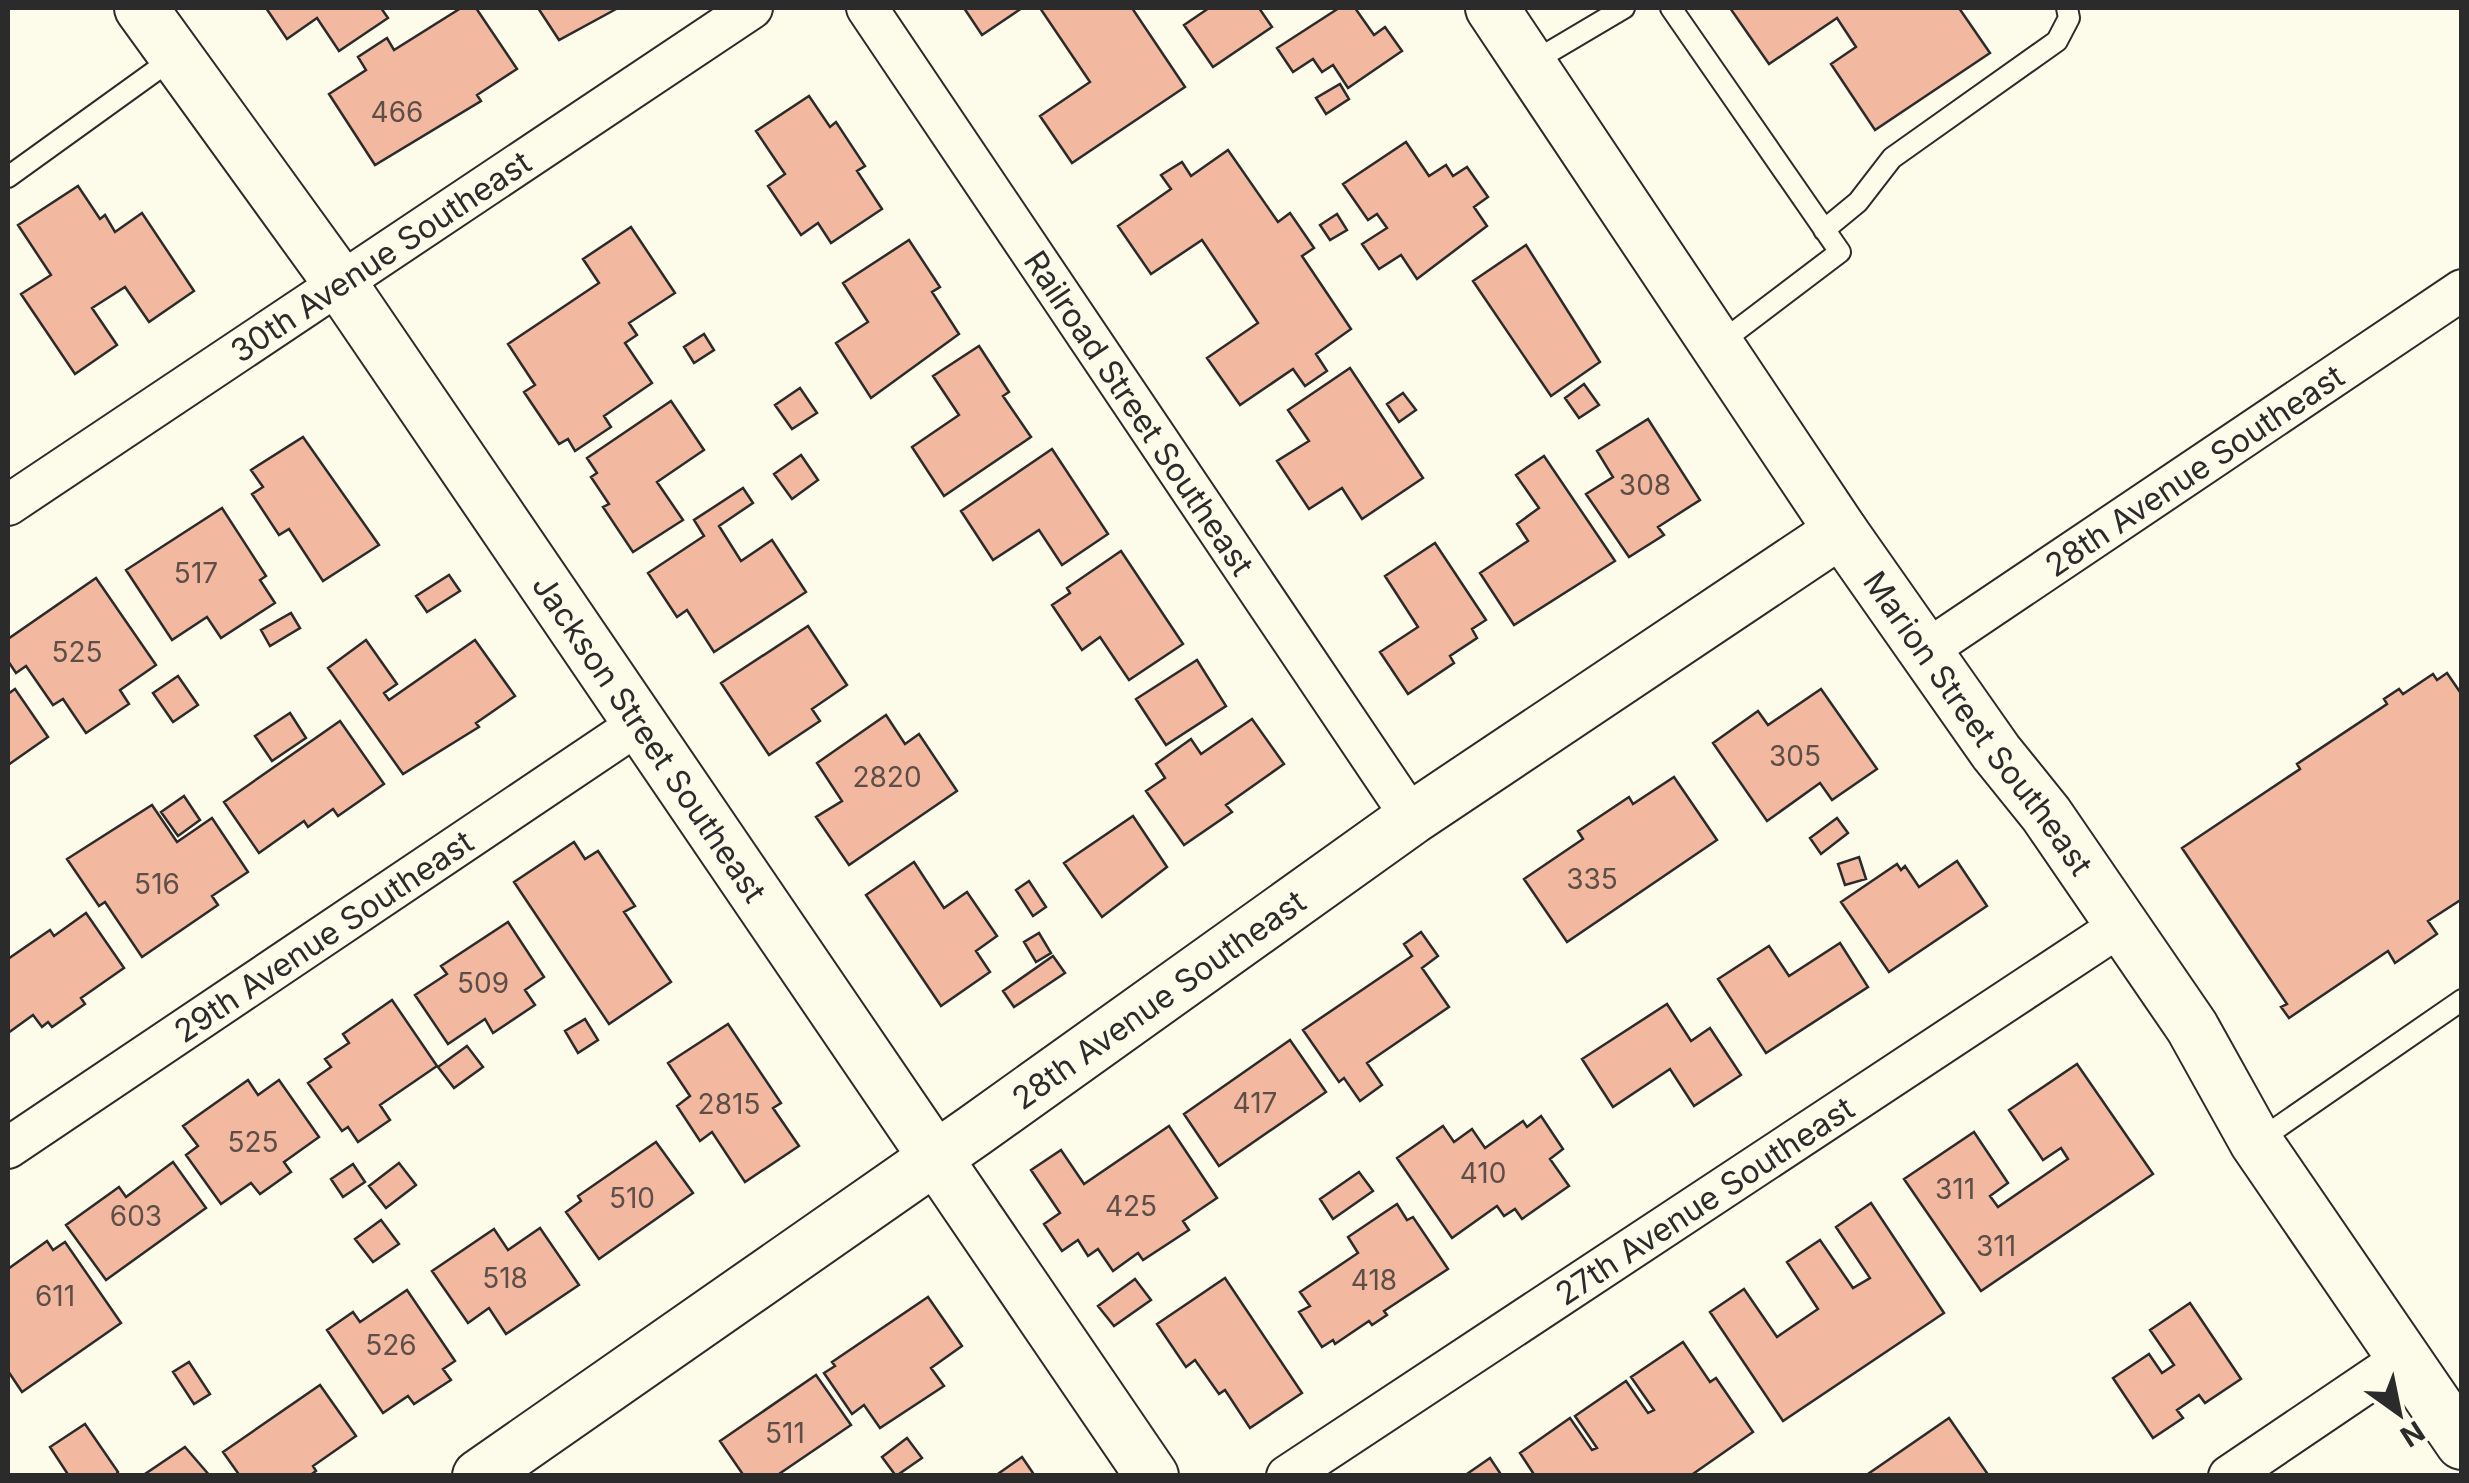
<svg xmlns="http://www.w3.org/2000/svg" width="2469" height="1483" viewBox="0 0 2469 1483" font-family="Inter,sans-serif">
	<style>
		.building { fill: #f2b8a0; stroke: #2b2b2b; stroke-width: 2.5 }
		.lines { fill: none; stroke-linecap: round; stroke-linejoin: round }
		.service-casing { stroke: #2b2b2b; stroke-width: 24 }
		.minor-casing { stroke: #2b2b2b; stroke-width: 44 }
		.tertiary-casing { stroke: #2b2b2b; stroke-width: 56 }
		.service { stroke: #fdfbea; stroke-width: 20 }
		.minor { stroke: #fdfbea; stroke-width: 40 }
		.tertiary { stroke: #fdfbea; stroke-width: 52 }
		.labels { text-anchor: middle; dominant-baseline: central; stroke-width: 8; stroke-linejoin: round; paint-order: stroke }
		.number-label { font-size: 28px; fill: #5d4e48 }
		.street-label { font-size: 32px; fill: #2b2b2b; stroke: #fdfbea }
	</style>
	<rect width="100%" height="100%" fill="#fdfbea"/>
	<path class="building" d="M266,8H381L388,18L339,51L317,18L287,39Z
		M461,8H476L517,69L477,95L481,101L375,165L329,94L366,70L358,57L387,38L394,50Z
		M538,8H618L559,40Z
		M964,8H1022L982,35Z
		M1040,8H1132L1185,87L1072,163L1040,116L1090,82Z
		M1209,8H1259L1272,27L1213,67L1184,25Z
		M1339,8H1355L1374,35L1385,27L1402,51L1348,88L1333,65L1322,72L1313,59L1293,72L1277,48Z
		M1730,8H1959L1990,53L1875,130L1831,64L1856,47L1837,18L1769,64Z
		M1340,84L1349,99L1326,114L1316,98Z
		M809,96L830,127L836,122L865,166L857,171L882,209L831,243L818,223L801,235L768,186L785,174L756,131Z
		M1406,142L1429,176L1446,165L1453,176L1467,167L1488,197L1474,207L1487,226L1417,279L1401,255L1379,269L1362,244L1387,228L1377,214L1368,220L1343,184Z
		M1228,150L1278,222L1290,213L1314,248L1302,256L1351,329L1316,354L1327,371L1305,386L1293,369L1240,405L1207,358L1258,323L1202,240L1151,274L1118,226L1171,189L1161,175L1182,162L1191,176Z
		M78,186L100,219L105,215L115,232L142,213L194,291L149,322L125,287L92,308L117,345L75,374L21,294L51,275L18,225Z
		M1337,214L1347,230L1330,240L1320,225Z
		M631,227L675,293L629,323L637,335L625,343L652,383L604,416L611,427L575,451L568,439L559,444L524,392L535,385L508,344L599,283L583,259Z
		M909,240L940,287L932,292L959,334L871,398L836,343L868,322L843,283Z
		M1526,245L1600,362L1551,396L1473,281Z
		M704,334L714,350L694,363L684,347Z
		M979,346L1009,392L1003,396L1031,437L944,496L912,447L959,415L933,376Z
		M1350,368L1423,478L1362,519L1342,488L1309,509L1277,461L1309,441L1288,410Z
		M1584,384L1599,405L1579,418L1565,398Z
		M800,388L817,413L792,429L775,405Z
		M1403,393L1416,410L1399,422L1387,404Z
		M671,401L704,450L657,482L683,520L633,552L603,507L609,504L591,477L597,473L587,458Z
		M1648,419L1700,500L1658,527L1664,535L1629,557L1586,494L1613,477L1597,451Z
		M303,437L379,545L323,581L289,529L279,535L252,494L263,487L251,470Z
		M1052,449L1108,534L1062,565L1039,530L993,560L961,511Z
		M801,455L818,480L792,499L774,474Z
		M1544,456L1615,561L1514,625L1480,573L1528,541L1517,524L1539,508L1516,475Z
		M743,488L753,503L719,526L741,561L772,540L806,592L714,652L687,610L677,617L648,573L704,536L694,520Z
		M222,508L266,576L260,580L275,603L221,638L207,617L172,640L126,570Z
		M1435,543L1486,620L1472,629L1477,638L1450,656L1454,663L1408,694L1380,652L1418,627L1385,576Z
		M1121,551L1183,644L1129,680L1100,637L1082,650L1052,605L1070,593L1067,588Z
		M449,575L460,591L427,612L416,596Z
		M96,578L156,665L120,690L129,704L86,733L63,699L53,705L26,666L16,673L8,661V639Z
		M291,613L300,628L270,646L261,630Z
		M808,626L847,685L812,709L820,721L769,755L721,683Z
		M366,640L397,684L384,693L389,700L475,640L515,696L476,723L479,727L403,774L328,668Z
		M1197,660L1226,706L1166,745L1136,699Z
		M2447,673L2462,695V899L2428,921L2437,934L2395,963L2388,951L2289,1018L2281,1007L2287,1004L2182,848L2300,769L2297,764L2387,704L2384,699L2399,689L2403,694L2433,674L2437,680Z
		M178,676L198,705L173,722L153,693Z
		M15,689L48,737L8,765V694Z
		M1821,689L1877,769L1832,800L1820,783L1767,821L1713,743L1758,711L1768,725Z
		M290,713L306,738L272,761L255,736Z
		M886,715L905,744L919,734L957,791L849,865L816,817L842,801L817,763Z
		M1252,719L1284,764L1226,805L1232,812L1184,845L1146,791L1165,778L1156,764L1191,739L1201,754Z
		M340,721L384,784L338,816L333,809L308,827L304,821L259,853L224,802Z
		M1674,777L1717,840L1567,942L1524,879L1583,839L1578,831L1629,797L1633,804Z
		M184,796L200,820L178,836L161,812Z
		M152,805L177,842L212,818L248,872L212,896L218,905L142,957L105,902L99,906L67,859Z
		M1133,816L1167,867L1102,917L1064,863Z
		M1837,818L1848,833L1821,854L1810,838Z
		M574,842L585,859L598,851L635,906L624,912L671,982L609,1024L514,882Z
		M1859,857L1866,879L1845,885L1838,864Z
		M1957,861L1987,906L1889,972L1841,902L1897,864L1901,870L1905,866L1919,887Z
		M914,862L944,908L967,892L997,936L976,951L990,972L941,1006L866,895Z
		M1029,881L1046,907L1033,916L1016,890Z
		M86,913L124,968L81,998L85,1004L52,1027L48,1022L42,1027L33,1015L8,1033V959L50,930L54,936Z
		M508,922L544,977L525,990L535,1005L493,1033L485,1019L448,1044L415,995L447,974L441,966Z
		M1421,932L1438,956L1422,968L1449,1007L1367,1063L1382,1085L1360,1101L1344,1078L1339,1082L1303,1030L1412,956L1404,944Z
		M1039,933L1051,953L1036,962L1024,942Z
		M1840,943L1868,987L1766,1053L1718,979L1769,946L1789,976Z
		M1053,956L1065,973L1014,1007L1003,991Z
		M392,1000L437,1066L380,1105L390,1120L358,1142L348,1127L342,1131L308,1083L331,1067L325,1059L349,1043L343,1034Z
		M1667,1004L1691,1041L1710,1028L1741,1075L1694,1106L1670,1069L1613,1107L1582,1059Z
		M585,1019L598,1040L578,1053L565,1031Z
		M728,1024L781,1103L773,1108L799,1146L745,1182L712,1132L700,1141L677,1106L690,1096L668,1063Z
		M1290,1040L1326,1092L1219,1166L1184,1114Z
		M467,1046L483,1067L454,1088L438,1067Z
		M2077,1064L2153,1174L1981,1291L1904,1179L1974,1132L2008,1183L1990,1196L1998,1207L2068,1159L2061,1148L2043,1160L2009,1110Z
		M248,1080L258,1095L279,1080L319,1137L284,1162L291,1172L260,1194L251,1183L221,1204L186,1155L198,1146L183,1126Z
		M1541,1116L1563,1149L1550,1159L1569,1186L1522,1219L1515,1209L1504,1216L1497,1206L1452,1238L1397,1158L1443,1126L1454,1142L1472,1129L1485,1148L1523,1121L1527,1127Z
		M1169,1126L1217,1198L1183,1221L1189,1230L1143,1260L1138,1253L1113,1271L1098,1249L1088,1256L1078,1240L1062,1251L1044,1224L1060,1213L1031,1170L1061,1150L1084,1184Z
		M656,1142L693,1193L599,1259L566,1212L581,1201L578,1196Z
		M173,1162L206,1208L106,1280L66,1225L119,1187L126,1197Z
		M399,1163L416,1185L386,1208L369,1186Z
		M353,1164L365,1182L343,1197L331,1179Z
		M1359,1172L1373,1191L1333,1219L1320,1199Z
		M1871,1203L1944,1313L1783,1421L1710,1312L1744,1289L1777,1337L1818,1309L1787,1262L1820,1240L1853,1288L1870,1278L1836,1227Z
		M1397,1204L1407,1220L1413,1217L1448,1269L1384,1311L1387,1315L1372,1325L1369,1321L1335,1344L1333,1340L1322,1347L1299,1312L1310,1306L1300,1292L1358,1253L1348,1237Z
		M381,1220L399,1244L373,1262L355,1239Z
		M540,1228L579,1285L506,1334L489,1308L468,1323L432,1271L494,1229L508,1250Z
		M47,1241L53,1250L65,1242L121,1323L22,1392L8,1371V1269Z
		M1225,1278L1302,1393L1250,1428L1225,1390L1219,1394L1195,1360L1186,1367L1157,1324Z
		M1135,1279L1151,1300L1114,1326L1098,1306Z
		M407,1290L455,1361L443,1369L451,1380L414,1404L408,1396L383,1413L327,1330L353,1312L360,1322Z
		M928,1297L962,1346L931,1368L944,1386L880,1428L864,1405L852,1414L824,1373L835,1366L832,1362Z
		M2190,1303L2241,1379L2205,1403L2199,1395L2177,1410L2183,1418L2153,1438L2113,1378L2149,1354L2162,1373L2174,1365L2150,1330Z
		M1683,1342L1710,1382L1716,1378L1753,1432L1690,1476H1535L1520,1453L1570,1418L1592,1450L1597,1448L1575,1416L1626,1381L1648,1413L1654,1410L1631,1377Z
		M189,1362L210,1394L194,1404L173,1372Z
		M816,1375L851,1425L776,1476H744L720,1441Z
		M320,1385L356,1436L313,1466L316,1471L309,1476H240L223,1452Z
		M1949,1418L1989,1476H1865Z
		M85,1424L118,1472L115,1476H69L50,1447Z
		M907,1438L922,1458L896,1476L882,1457Z
		M185,1447L210,1476H142Z
		M1022,1457L1035,1476H995Z
		M1490,1458L1502,1476H1464Z"/>
	<g class="lines">
		<defs>
			<path id="service" d="M1671,8L1840,252L1720,343
				M1531,63L1624,8
				M8,177L176,56
				M1824,230L1858,202L1892,158L2057,41L2069,18L2067,8
				M2258,1141L2462,1000"/>
			<g id="minor">
				<path id="s1" d="M867,8L1412,818"/>
				<path id="s2" d="M8,505L752,8"/>
				<path id="s3" d="M1927,650L2462,290"/>
				<path id="s4" d="M8,1148L640,723"/>
				<path id="s5" d="M1287,1476L2120,926"/>
				<path d="M2229,1476L2402,1359"/>
			</g>
			<g id="tertiary">
				<path id="s6" d="M141,8L340,283L1152,1476"/>
				<path id="s7" d="M1492,8L1841,531L1996,752L2046,814L2192,1027L2256,1142L2462,1443"/>
				<path id="s8" d="M479,1476L974,1131L1412,818L1841,531"/>
			</g>
		</defs>
		<use href="#service" class="service-casing"/>
		<use href="#minor" class="minor-casing"/>
		<use href="#tertiary" class="tertiary-casing"/>
		<use href="#service" class="service"/>
		<use href="#minor" class="minor"/>
		<use href="#tertiary" class="tertiary"/>
	</g>
	<g class="labels">
		<g class="number-label">
			<text x="397" y="112">466</text>
			<text x="1645" y="485">308</text>
			<text x="196" y="573">517</text>
			<text x="77" y="652">525</text>
			<text x="1795" y="756">305</text>
			<text x="887" y="777">2820</text>
			<text x="1592" y="879">335</text>
			<text x="157" y="884">516</text>
			<text x="483" y="983">509</text>
			<text x="1255" y="1103">417</text>
			<text x="729" y="1104">2815</text>
			<text x="253" y="1142">525</text>
			<text x="1483" y="1173">410</text>
			<text x="1955" y="1189">311</text>
			<text x="632" y="1198">510</text>
			<text x="1131" y="1206">425</text>
			<text x="136" y="1216">603</text>
			<text x="1996" y="1246">311</text>
			<text x="505" y="1278">518</text>
			<text x="1374" y="1280">418</text>
			<text x="55" y="1296">611</text>
			<text x="391" y="1345">526</text>
			<text x="785" y="1433">511</text>
		</g>
		<g class="street-label">
			<text stroke="none"><textPath href="#s2" startOffset="448">30th Avenue Southeast</textPath></text>
			<text stroke="none"><textPath href="#s1" startOffset="488">Railroad Street Southeast</textPath></text>
			<text stroke="none"><textPath href="#s3" startOffset="322">28th Avenue Southeast</textPath></text>
			<text stroke="none"><textPath href="#s7" startOffset="865">Marion Street Southeast</textPath></text>
			<text stroke="none"><textPath href="#s6" startOffset="890">Jackson Street Southeast</textPath></text>
			<text stroke="none"><textPath href="#s4" startOffset="380">29th Avenue Southeast</textPath></text>
			<text stroke="none"><textPath href="#s8" startOffset="830">28th Avenue Southeast</textPath></text>
			<text stroke="none"><textPath href="#s5" startOffset="500">27th Avenue Southeast</textPath></text>
		</g>
	</g>
	<rect width="2469" height="1483" fill="none" stroke="#2b2b2b" stroke-width="20"/>
	<g transform="translate(2399 1413) rotate(147)" stroke="#fdfbea" stroke-width="8" paint-order="stroke">
	<path d="M0-8L18 38L0 25L-18 38Z" fill="#2b2b2b"/>
	<text y="-15" font-size="28" font-weight="bold" text-anchor="middle" fill="#2b2b2b">N</text>
	</g>
</svg>
